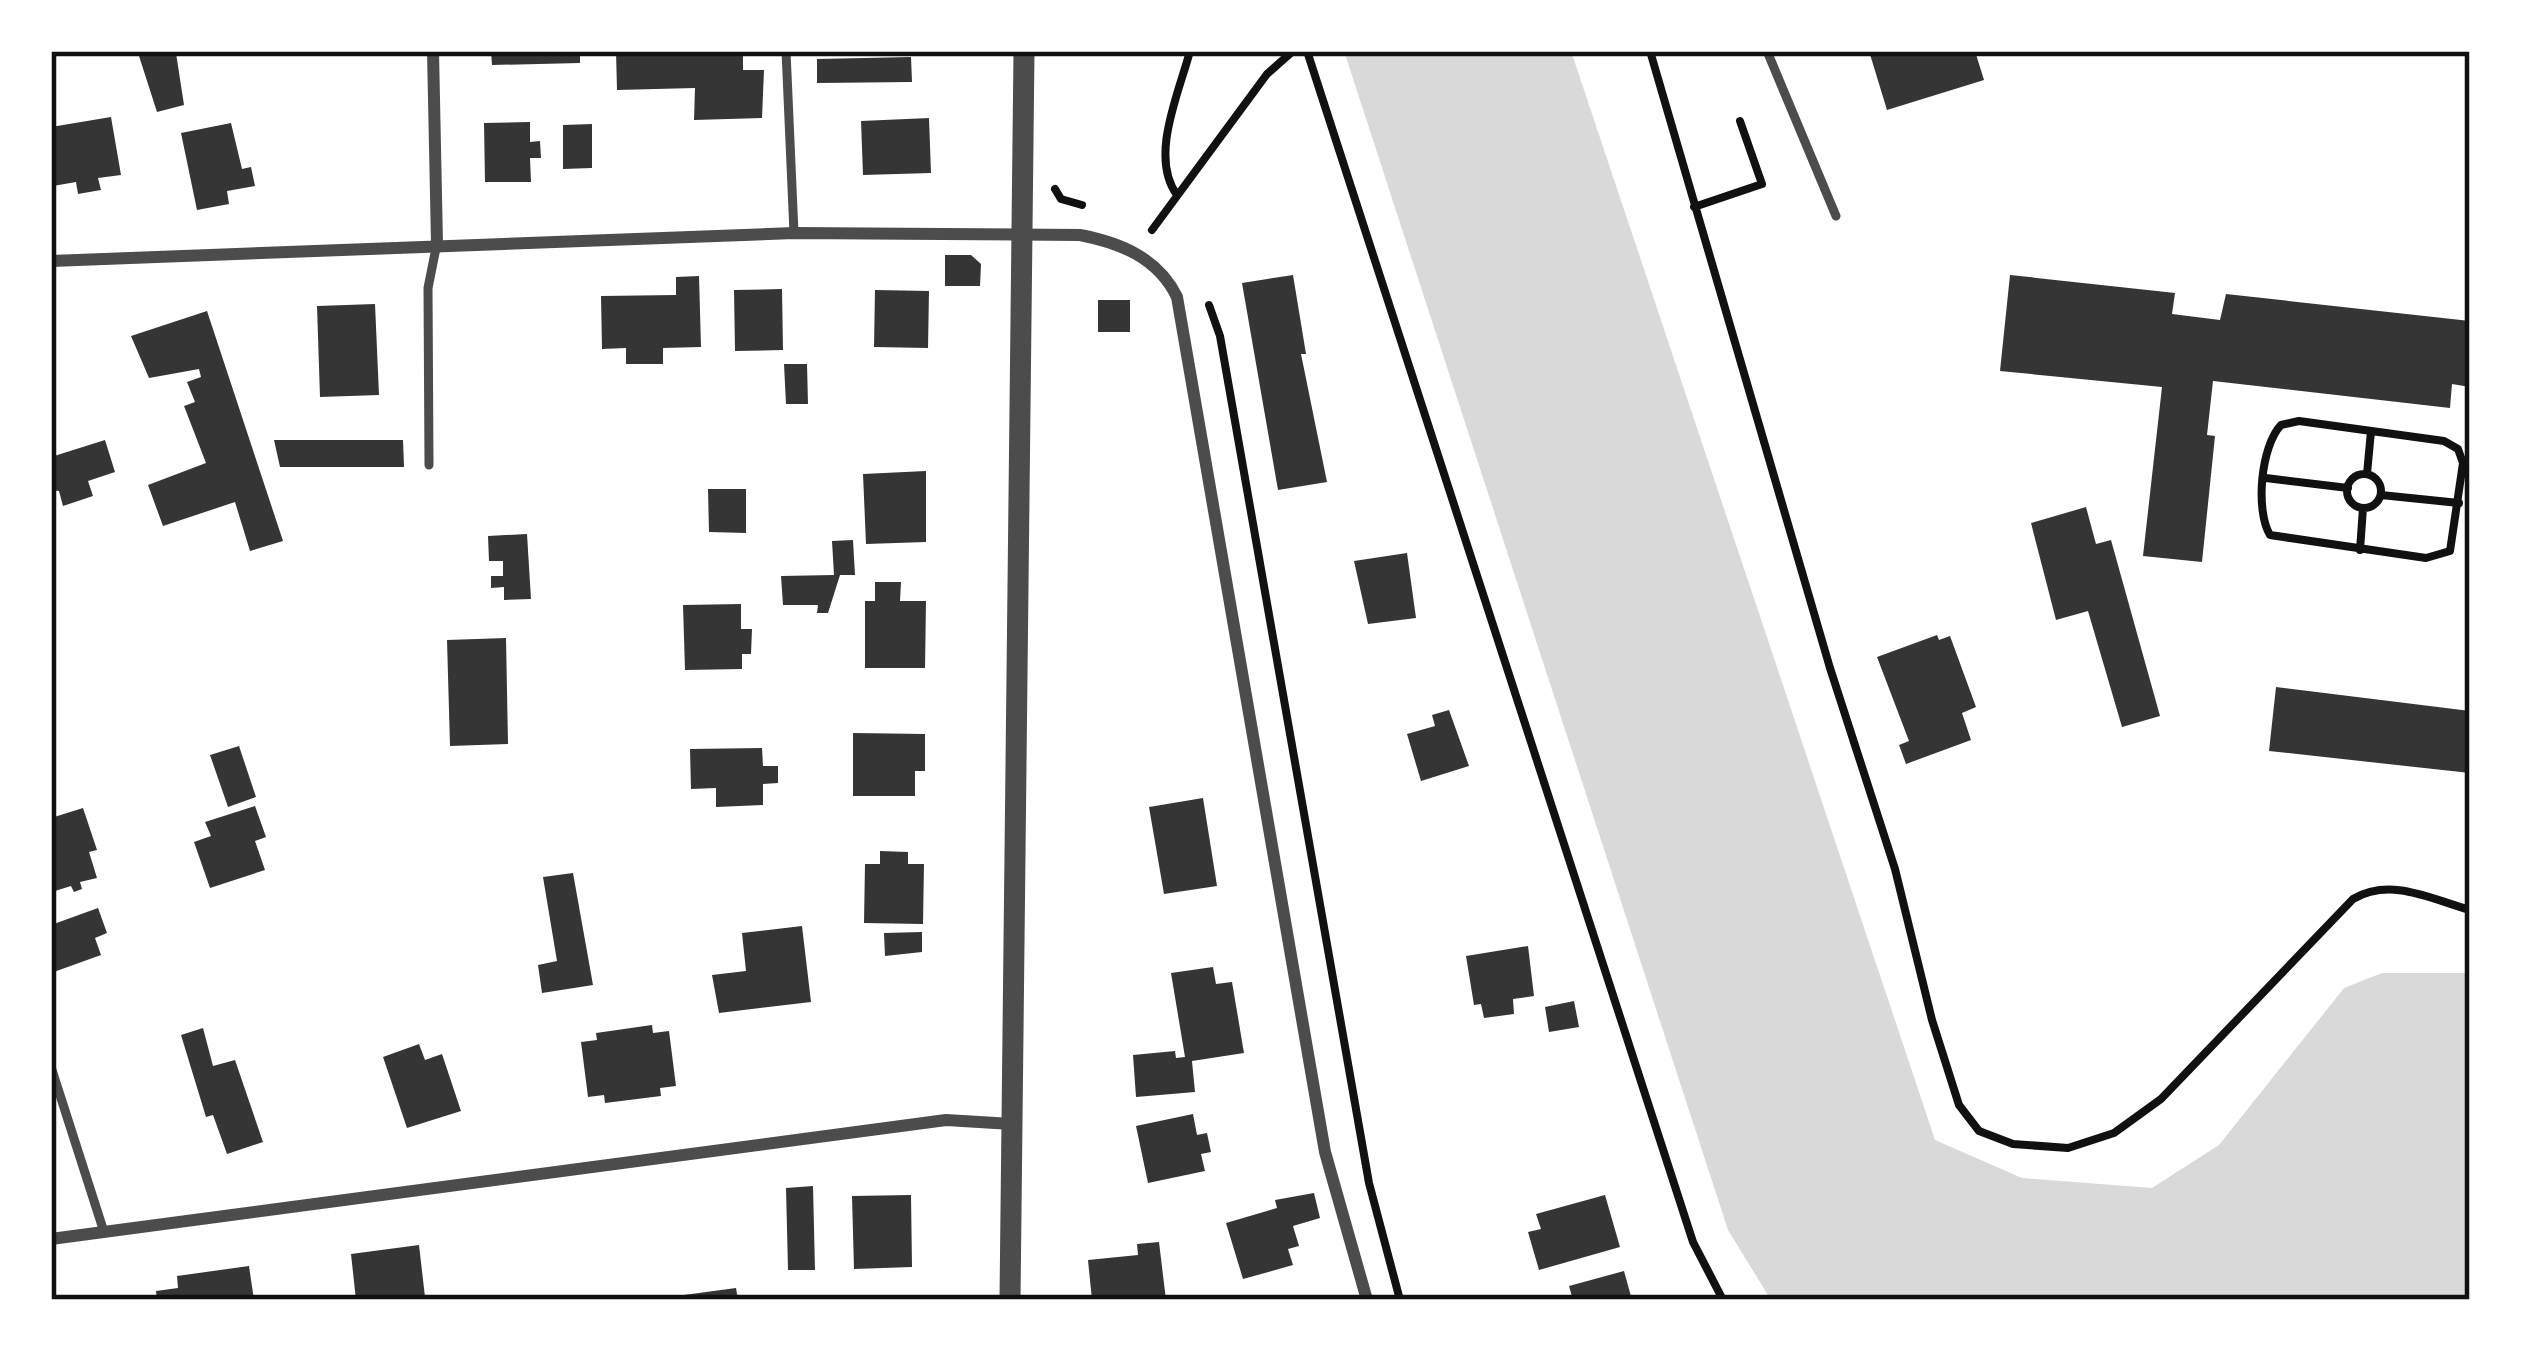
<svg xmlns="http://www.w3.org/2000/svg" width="2521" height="1351" viewBox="0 0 2521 1351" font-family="Quicksand,sans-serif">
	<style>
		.water { fill: #d9d9d9 }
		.building { fill: #353535 }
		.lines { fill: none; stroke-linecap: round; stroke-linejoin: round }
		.path { stroke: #111; stroke-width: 8 }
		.service { stroke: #4c4c4c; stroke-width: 9 }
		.minor { stroke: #4c4c4c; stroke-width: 12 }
		.tertiary { stroke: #4c4c4c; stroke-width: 21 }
		.neatline { fill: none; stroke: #111; stroke-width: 4.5 }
	</style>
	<rect width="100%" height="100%" fill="#fff"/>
	<path class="water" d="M1344,51H1571L1935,1140L2022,1178L2152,1188L2219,1145L2344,988L2382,973H2470V1300H1771L1728,1230Z"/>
	<path class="building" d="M491,51H580V63L492,65Z
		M616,51H743V70H764L762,118L694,120L695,88L617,90Z
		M1869,51H1975L1984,80L1887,110Z
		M176,53L184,105L157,112L139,56Z
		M911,57L912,82L817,83V59Z
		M111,117L121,175L98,178L101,190L78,194L76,182L53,186L51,127Z
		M929,118L931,173L863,175L861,121Z
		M530,122V142L540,141L541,158H530L531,182H485L484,123Z
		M231,123L242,169L251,167L255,186L227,191L229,204L197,210L181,133Z
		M592,124V168L563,169V125Z
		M945,255H971L981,264L980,286H945Z
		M1293,275L1306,354H1301L1327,482L1278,490L1242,283Z
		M2010,275L2175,293L2172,314L2220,320L2226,294L2470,321V387L2452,384L2450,408L2213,381L2207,435L2215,436L2202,562L2143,556L2162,387L2000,371Z
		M699,276L701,347L663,348V364H626V348L602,349L601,296L676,295V277Z
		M782,289L783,350L735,351L734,290Z
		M875,290L929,291L928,348L874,347Z
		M1098,300H1130V332H1098Z
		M375,304L379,395L320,397L317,306Z
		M207,311L283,541L250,551L235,502L163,526L148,485L206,463L184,406L195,402L187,382L201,377L199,369L149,378L131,336Z
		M784,364H807L808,404H786Z
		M105,440L115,472L88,481L93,496L63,506L59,491L51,490V457Z
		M274,440H403L404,467H280Z
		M926,471V542L866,544L863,474Z
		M708,489H746V533L709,532Z
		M2086,507L2096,544L2111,540L2160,716L2122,727L2088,611L2056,620L2031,523Z
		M527,534L531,599L504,600V587L491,588V576H503V561H489L488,536Z
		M853,540L855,575H840L828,613H817L818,605H783L781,576L834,575L832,541Z
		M1407,553L1416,618L1368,624L1354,561Z
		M875,582H901L900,601H926L925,668H865V601H875Z
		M741,604V629H752L751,654H742V669L685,670L683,605Z
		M1937,635L1939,640L1950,636L1976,707L1962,713L1971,740L1906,764L1899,745L1909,741L1877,657Z
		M506,638L508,744L450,746L447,640Z
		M2276,687L2470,711V773L2269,751Z
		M1449,710L1469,766L1421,781L1407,734L1435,726L1432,715Z
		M853,733L925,734V771H915V796H853Z
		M239,746L256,797L228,807L210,755Z
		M762,748L763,766H778V783L763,784V805L716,807V788L691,789L690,749Z
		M1203,798L1217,886L1164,894L1149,807Z
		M255,806L266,837L255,841L265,870L210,888L194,842L211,836L205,822Z
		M83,808L97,850L89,852L97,878L80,882L82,889L74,892L71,886L55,891L51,818Z
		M880,851L908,852V864H924L923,924L864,923L865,864H880Z
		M573,873L593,985L542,993L538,965L557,961L543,877Z
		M98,908L107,933L95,938L101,955L51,973V925Z
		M802,926L811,1002L719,1013L712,975L746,971L742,933Z
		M922,932V952L885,956L884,933Z
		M1528,946L1534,996L1513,999L1514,1014L1484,1018L1481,1004L1474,1005L1466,956Z
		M1213,967L1216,984L1232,982L1244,1053L1192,1061L1195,1092L1136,1097L1133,1055L1175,1051L1176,1058L1185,1057L1171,973Z
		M1574,1001L1579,1027L1549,1032L1545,1007Z
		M652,1025L653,1033L669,1031L676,1086L660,1088L661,1096L605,1103L604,1095L588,1097L581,1042L597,1040L596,1033Z
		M203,1028L213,1066L235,1060L263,1142L227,1154L213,1115L206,1117L181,1035Z
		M419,1044L425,1060L442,1054L461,1111L407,1128L383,1057Z
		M1193,1114L1197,1135L1207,1133L1211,1152L1201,1154L1205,1171L1148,1183L1136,1126Z
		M813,1186L815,1270H788L786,1188Z
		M1314,1193L1320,1218L1293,1226L1299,1246L1288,1249L1293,1265L1243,1279L1226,1223L1277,1208L1275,1200Z
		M911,1195L912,1267L854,1269L852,1196Z
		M1605,1195L1620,1247L1539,1270L1528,1232L1541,1229L1536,1214Z
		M1159,1242L1166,1300H1092L1088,1260L1138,1255L1137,1244Z
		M419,1245L425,1297L356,1300L351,1254Z
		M249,1266L254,1300H157L156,1291L178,1288L177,1276Z
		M1624,1271L1632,1300H1573L1569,1286Z
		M736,1288L738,1300H669V1297Z"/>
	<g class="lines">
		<path class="path" d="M1307,51L1693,1242L1723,1300
			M1650,51L1830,668L1895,869L1932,1020L1959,1105L1979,1131L2013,1144L2068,1148L2114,1133L2161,1099L2353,899C2391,877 2431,899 2470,910
			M1055,189L1061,199L1082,205
			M1177,195C1149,157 1179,93 1190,51
			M1694,207L1762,184L1740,121
			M1152,230L1267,74L1293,51
			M1209,305L1220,336L1369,1183L1400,1300
			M2299,421L2444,441L2458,449L2463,463L2450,551L2426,558L2270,535C2255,510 2261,446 2281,425Z
			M2347 491a17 17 0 1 1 34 0a17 17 0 1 1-34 0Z
			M2367,474L2371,431
			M2266,478L2348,488
			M2381,495L2459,503
			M2360,550L2363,508"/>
		<path class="service" d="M786,51L794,233
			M1767,51L1836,216
			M429,465L428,288L437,243
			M51,1067L104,1232"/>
		<path class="minor" d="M433,51L437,243
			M51,261L794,233L1080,235C1121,243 1158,258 1177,297L1325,1152L1367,1300
			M51,1239L946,1120L1012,1124"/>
		<path class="tertiary" d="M1010,1300L1024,51"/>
	</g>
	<rect width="2521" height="1351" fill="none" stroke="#ffffff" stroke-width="108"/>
	<rect x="54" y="54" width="2413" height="1243" class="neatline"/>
</svg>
